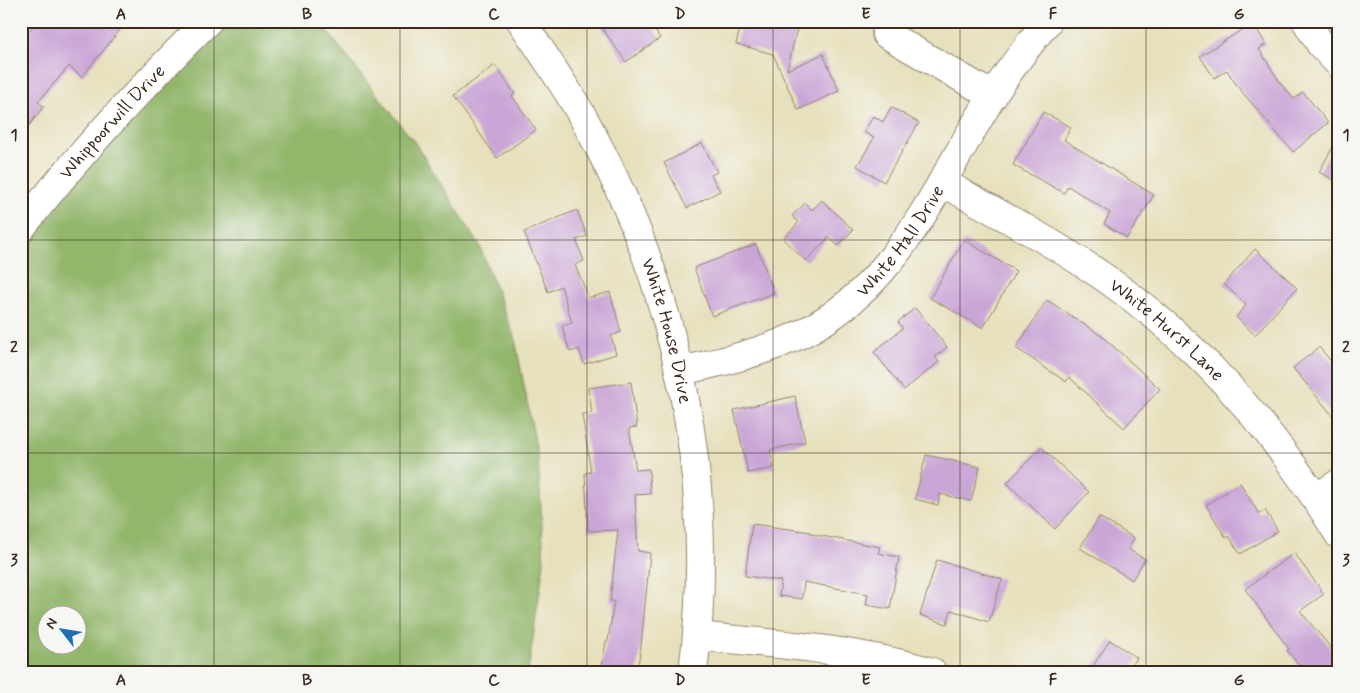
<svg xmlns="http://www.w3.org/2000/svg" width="1360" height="693" viewBox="0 0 1360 693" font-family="Mynerve,sans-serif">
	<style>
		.forest { fill: #92b66a; stroke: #667044; fill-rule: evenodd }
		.building { fill: #caa6d7 }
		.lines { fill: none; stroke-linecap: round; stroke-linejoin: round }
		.minor-casing { stroke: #91856d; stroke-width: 30 }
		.minor { stroke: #fff; stroke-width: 28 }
		.grid { fill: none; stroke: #3b2a1e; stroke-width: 1; stroke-opacity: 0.55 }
		.labels { text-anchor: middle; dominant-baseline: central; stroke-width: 4.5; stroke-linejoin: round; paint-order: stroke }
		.street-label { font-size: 19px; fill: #3b2a1e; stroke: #f6f6f2 }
		.neatline { fill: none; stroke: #3b2a1e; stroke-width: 2 }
		.grid-label { font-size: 16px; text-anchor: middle; font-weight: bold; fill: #3b2a1e }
	</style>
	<rect width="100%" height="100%" fill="#f6f6f2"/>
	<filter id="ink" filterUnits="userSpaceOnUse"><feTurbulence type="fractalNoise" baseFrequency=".02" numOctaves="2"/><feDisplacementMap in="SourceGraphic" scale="10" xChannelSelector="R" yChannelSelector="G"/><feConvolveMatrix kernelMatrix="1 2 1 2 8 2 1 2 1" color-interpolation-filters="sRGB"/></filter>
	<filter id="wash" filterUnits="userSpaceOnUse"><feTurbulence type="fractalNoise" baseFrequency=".0096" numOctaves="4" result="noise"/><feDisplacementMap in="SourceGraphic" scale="20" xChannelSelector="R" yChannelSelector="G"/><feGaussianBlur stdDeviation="1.12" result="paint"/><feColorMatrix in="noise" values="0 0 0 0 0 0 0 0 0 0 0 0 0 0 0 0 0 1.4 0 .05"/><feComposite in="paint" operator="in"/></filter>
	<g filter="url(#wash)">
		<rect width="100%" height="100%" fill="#e7e0bc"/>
		<path class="forest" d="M230,21H319L415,143L479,244L515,339L538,457L544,562L528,672H21V252C82,168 157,94 230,21ZM48,616H78V646H48Z"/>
		<g id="blocks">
			<path class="building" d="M37,21H127L82,77L69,66L38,102L44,106L21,136V40Z
				M597,21H648L660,38L626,62Z
				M742,21H799L787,70L823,54L839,91L798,110L773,54L736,44Z
				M1253,23L1266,44L1259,49L1281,84L1294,99L1303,92L1328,123L1293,152L1237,86L1227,70L1214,78L1200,56Z
				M495,65L515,94L512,96L536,130L497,158L453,96Z
				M891,107L919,123L884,182L857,166L874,138L864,132L873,116L883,122Z
				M1043,112L1071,127L1064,140L1154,195L1127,238L1104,224L1110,213L1068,186L1064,193L1013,165Z
				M1339,136V183L1319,172Z
				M702,143L717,172L711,175L720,191L687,208L664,163Z
				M822,200L853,230L838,246L829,237L806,261L783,239L799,222L792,216L805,203L812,210Z
				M577,210L587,236L576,240L584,261L575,265L589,298L610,292L621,332L611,336L616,354L584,364L579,349L570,352L562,326L572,323L561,286L548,292L524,232Z
				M964,240L1016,271L983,328L930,298Z
				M756,244L774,293L712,316L694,268Z
				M1255,249L1297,288L1255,335L1236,317L1246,305L1224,284Z
				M1047,300L1103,337L1160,389L1124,428L1069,377L1066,382L1016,348Z
				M915,308L947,347L935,357L939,362L904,390L874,352L903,328L898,322Z
				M1319,347L1339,371V423L1293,368Z
				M631,382L637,427L629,428L636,470L649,469L650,494L635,495L638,551L650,553L641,646L637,672H601L606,641H608L614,601H610L618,530L588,531L585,473L591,472L582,414L592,413L588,388Z
				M795,396L805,442L770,450L774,468L748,473L734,410Z
				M1041,447L1089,492L1055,529L1007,483Z
				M926,455L980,467L971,501L940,494L938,505L915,499Z
				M1240,483L1259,514L1265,510L1278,531L1240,554L1229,536L1226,538L1206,505Z
				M1099,517L1134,538L1128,549L1145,559L1132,580L1080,548Z
				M752,524L811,532V534L880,547L878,553L899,557L890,609L866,605L868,594L804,582L802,599L779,596L781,581L745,576Z
				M1294,553L1324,594L1300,611L1332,649L1339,643V672H1304L1287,650L1289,649L1245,589Z
				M937,560L1002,579L989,622L951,610L947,624L920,615Z
				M1110,640L1137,658L1128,672H1089Z"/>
		</g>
	</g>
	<g filter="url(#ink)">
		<use href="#blocks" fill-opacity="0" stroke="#91856d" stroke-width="1"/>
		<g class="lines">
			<defs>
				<g id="minor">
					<path id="s1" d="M521,21C545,57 570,92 590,130C679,295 717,486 693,672"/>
					<path d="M1306,21L1321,45L1339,64"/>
					<path d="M886,34L993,96"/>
					<path id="s2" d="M942,182C997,213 1053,242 1105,278C1202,345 1278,435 1339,535"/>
					<path id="s3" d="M21,228C79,154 142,86 208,21"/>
					<path id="s4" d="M680,371C722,362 765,352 803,333C891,289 930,200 978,120C998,85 1022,52 1048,21"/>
					<path d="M1316,498L1339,483"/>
					<path d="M697,636C777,644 855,649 932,672"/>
				</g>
			</defs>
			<use href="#minor" class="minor-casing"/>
			<use href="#minor" class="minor"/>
		</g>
	</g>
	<path class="grid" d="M214,21V672M400,21V672M587,21V672M773,21V672M960,21V672M1146,21V672M21,240H1339M21,453H1339"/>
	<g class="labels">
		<g class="street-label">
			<text stroke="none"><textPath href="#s3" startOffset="140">Whippoorwill Drive</textPath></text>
			<text stroke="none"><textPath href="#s4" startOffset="265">White Hall Drive</textPath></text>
			<text stroke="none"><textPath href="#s2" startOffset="270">White Hurst Lane</textPath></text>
			<text stroke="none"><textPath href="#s1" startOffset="345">White House Drive</textPath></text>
		</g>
	</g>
	<rect width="1360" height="693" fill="none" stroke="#f6f6f2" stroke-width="55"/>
	<g transform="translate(62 630) rotate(301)"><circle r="24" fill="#f6f6f2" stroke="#aba49d"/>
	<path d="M0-4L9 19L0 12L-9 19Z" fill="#1f6fb2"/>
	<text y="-8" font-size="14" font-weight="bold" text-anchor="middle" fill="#3b2a1e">N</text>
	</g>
	<rect x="28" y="28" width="1304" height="638" class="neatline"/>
	<g class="grid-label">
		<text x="121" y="19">A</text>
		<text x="307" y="19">B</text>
		<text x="494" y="19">C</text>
		<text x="680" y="19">D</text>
		<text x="866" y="19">E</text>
		<text x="1053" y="19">F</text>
		<text x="1239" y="19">G</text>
		<text x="14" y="140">1</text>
		<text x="1346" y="140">1</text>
		<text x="14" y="352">2</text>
		<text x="1346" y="352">2</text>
		<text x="14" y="565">3</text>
		<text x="1346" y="565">3</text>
		<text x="121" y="685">A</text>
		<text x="307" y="685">B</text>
		<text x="494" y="685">C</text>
		<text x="680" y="685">D</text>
		<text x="866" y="685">E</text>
		<text x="1053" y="685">F</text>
		<text x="1239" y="685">G</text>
	</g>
</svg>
